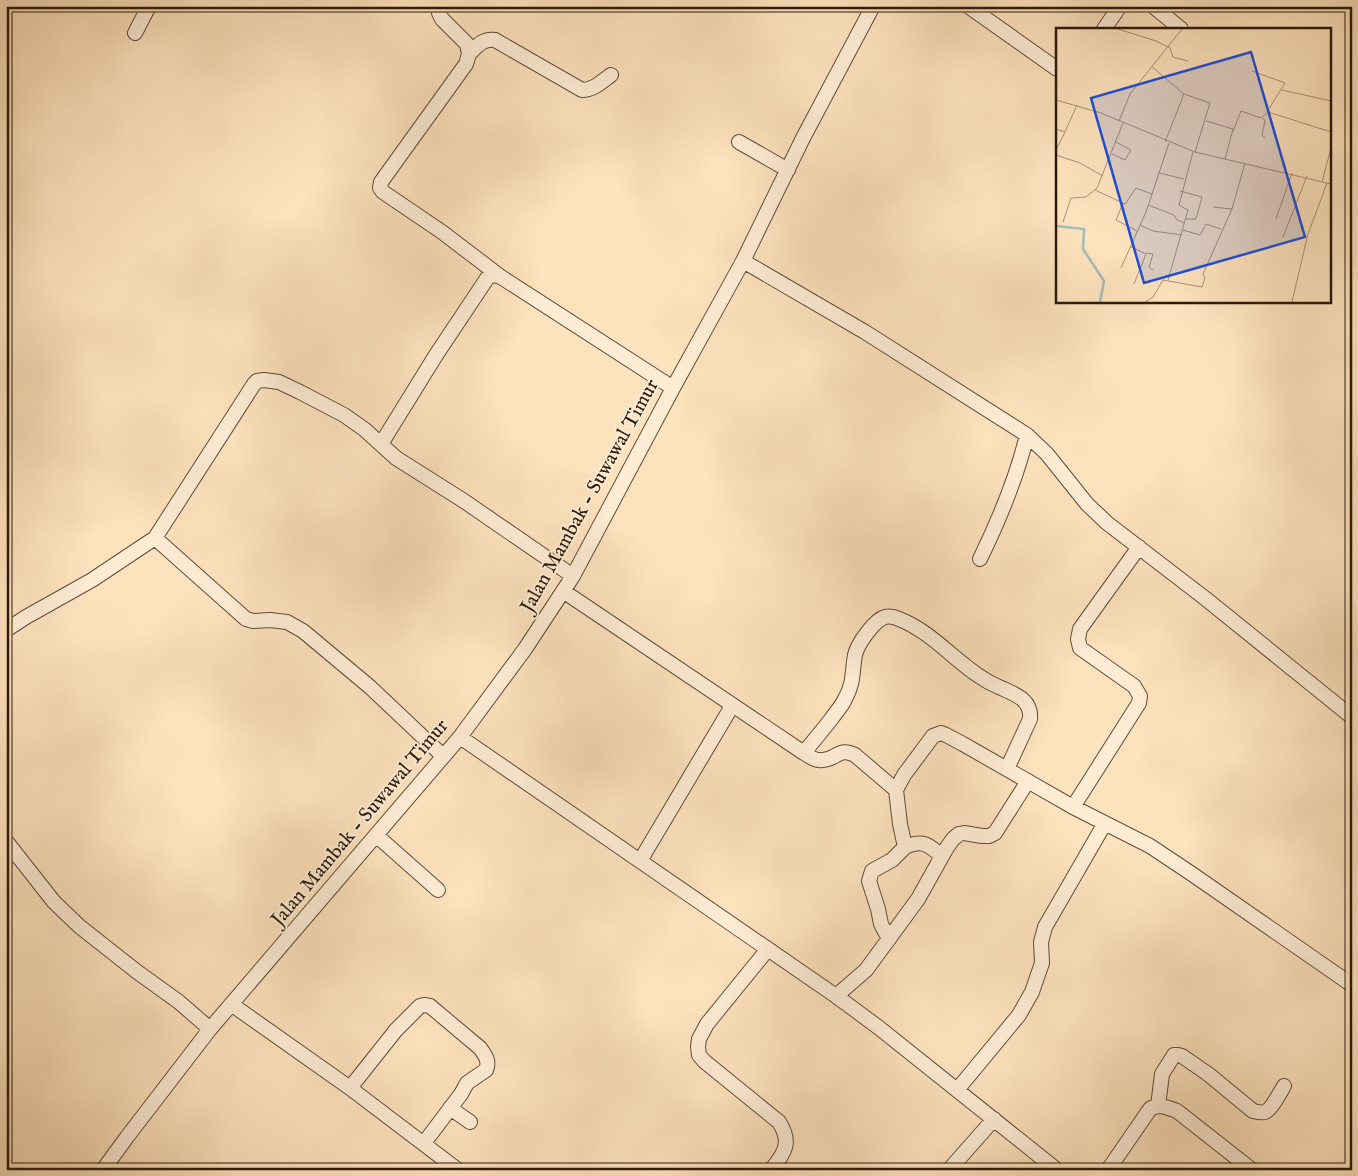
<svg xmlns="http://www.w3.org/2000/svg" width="1358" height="1176" viewBox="0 0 1358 1176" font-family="'IM FELL English',serif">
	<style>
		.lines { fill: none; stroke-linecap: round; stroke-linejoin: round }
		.minor-casing { stroke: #604c36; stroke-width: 16 }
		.minor { stroke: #feecd5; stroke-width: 14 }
		.labels { text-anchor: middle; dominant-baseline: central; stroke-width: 4; stroke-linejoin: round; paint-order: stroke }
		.street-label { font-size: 20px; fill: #2c1a08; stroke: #feecd5 }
		.inset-river { fill: none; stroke: #a2bcb9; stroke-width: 2.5 }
		.inset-road { fill: none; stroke: #a99275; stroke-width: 1 }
		.view { fill: #1d4ed8; fill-opacity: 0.15; stroke: #1d4ed8; stroke-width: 2.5 }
		.inset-edge { fill: none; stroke: #2c1a08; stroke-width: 2.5 }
	</style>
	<rect width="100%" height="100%" fill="#fde2be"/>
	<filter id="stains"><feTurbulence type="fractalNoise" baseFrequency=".004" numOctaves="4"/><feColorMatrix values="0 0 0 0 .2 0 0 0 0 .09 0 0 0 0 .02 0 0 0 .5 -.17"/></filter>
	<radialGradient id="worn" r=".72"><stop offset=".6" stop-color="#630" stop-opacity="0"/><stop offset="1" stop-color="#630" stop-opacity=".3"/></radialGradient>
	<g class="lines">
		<defs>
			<path id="minor" d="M439,6V13L442,19L467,44L469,54L466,64L381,182L380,188L383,192L442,232L501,277
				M968,6L1057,69
				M1153,6L1181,29
				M1104,29L1120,6
				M135,33L149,6
				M469,54C477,46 483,38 495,40L582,90C594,90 602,81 611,75
				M739,142L788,170
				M743,261L865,332L1027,435L1047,454L1087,504L1107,523L1206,599L1352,717
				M381,444L436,355L488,277L493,275L501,277L673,388
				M155,538L254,384L257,381L264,380L279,382L300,392L344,415L364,429L396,458L464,501L573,576
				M980,559C1000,518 1016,480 1027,435
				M563,591L804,753C809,756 814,760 819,760C836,762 837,746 855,755L896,790
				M6,630L26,617L92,580L155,538L246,619L253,621L270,620L287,622L303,631L370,687L443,756
				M460,737L836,996L878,1027L1057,1170
				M804,753C813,741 823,730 832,718C836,712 842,706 845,699C854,683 852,672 855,655C857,645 874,620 885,617C889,616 895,617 899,619C930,631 952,658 979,676C986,681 992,684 999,687C1014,694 1032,699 1030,719L1007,769
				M1073,807L1139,703L1140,696L1134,686L1080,648L1078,639L1080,629L1139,547
				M377,836L438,890
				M6,841L54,902L79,926L136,971L179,1002L210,1029
				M942,856C928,845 924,839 905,847L900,824L896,790L904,775L933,736L941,733L946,735L963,744L1073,807L1150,846L1192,874L1352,985
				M640,861L732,706
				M889,939L881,924L878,909L869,881L872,871L892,860L905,847
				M768,949L707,1024L699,1039L698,1047L699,1055L704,1061L779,1122C792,1142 785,1153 771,1170
				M836,996L866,970L918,899L946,849L953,839L959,834L964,833L982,836H989L995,833L1028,781
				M231,1004L350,1088L458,1170
				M350,1088L396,1030L420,1006L424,1005L430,1006L480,1048C485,1055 490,1061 486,1070L467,1083L461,1094L424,1143
				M957,1090L1019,1015L1032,992L1042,963L1041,942L1045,927L1105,823
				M1158,1106L1162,1074L1174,1055H1178L1182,1056L1208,1074L1253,1111C1257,1112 1262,1113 1265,1112C1271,1110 1281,1091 1284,1086
				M450,1108L470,1122
				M103,1170L127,1137L210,1029L460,737L525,649L573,576L673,388L743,261L803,138L873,6
				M949,1170L994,1119
				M1108,1170L1150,1109C1159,1103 1168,1108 1177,1111L1252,1170"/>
		</defs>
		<use href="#minor" class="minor-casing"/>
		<use href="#minor" class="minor"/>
	</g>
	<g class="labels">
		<g class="street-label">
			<text transform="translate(590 496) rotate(-61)">Jalan Mambak - Suwawal Timur</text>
			<text transform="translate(360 823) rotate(-50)">Jalan Mambak - Suwawal Timur</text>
		</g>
	</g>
	<g transform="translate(1056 28)">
		<rect width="275" height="275" fill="#fde2be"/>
		<path class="inset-river" d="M0,198L28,201L27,221L48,253L44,274"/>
		<path class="inset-road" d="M62,1L100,13L114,20L117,29L132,33M96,39L128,66L109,114M196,43L229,55L211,84M226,62L275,73M128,66L154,75L139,124M0,72L45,85L139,124L275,156M207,90L209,93L206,107L209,110M63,93L74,66L126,1M150,93L177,101L169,131M0,101L9,104L21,77M177,103L185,83L205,90L212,84L275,104M0,122L9,104M56,126L69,132L75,122L60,114M0,127L24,135L47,148M103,145L128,151M266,154L275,120M39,162L69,176L80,160L96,166M124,163L146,169L140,191H130M67,175L60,192L81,203M92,177L118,187L121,192L129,195M157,179L176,181M220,191L236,145M7,194L15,170L30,169L41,160L67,95M84,197L97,203L126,207M127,202L144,207L150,196L165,201M227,209L251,148M75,219L90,226L78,256M90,225L97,226L93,239L97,242M65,240L90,184L113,115M112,252L132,182L123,177L137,124M89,274L97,269L107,252L146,259L149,250L147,246L176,181L189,135M236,274L252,206L271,155"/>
		<path class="view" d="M195,24L249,209L88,255L35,70Z"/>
		<rect width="275" height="275" class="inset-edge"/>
	</g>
	<rect width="1358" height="1176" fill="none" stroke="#fde2be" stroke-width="25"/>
	<rect x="8" y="8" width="1343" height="1161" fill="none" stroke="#2c1a08" stroke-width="2.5"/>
	<rect x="12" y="12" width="1333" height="1151" fill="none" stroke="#2c1a08"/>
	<rect width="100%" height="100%" filter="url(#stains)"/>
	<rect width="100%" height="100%" fill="url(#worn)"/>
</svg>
